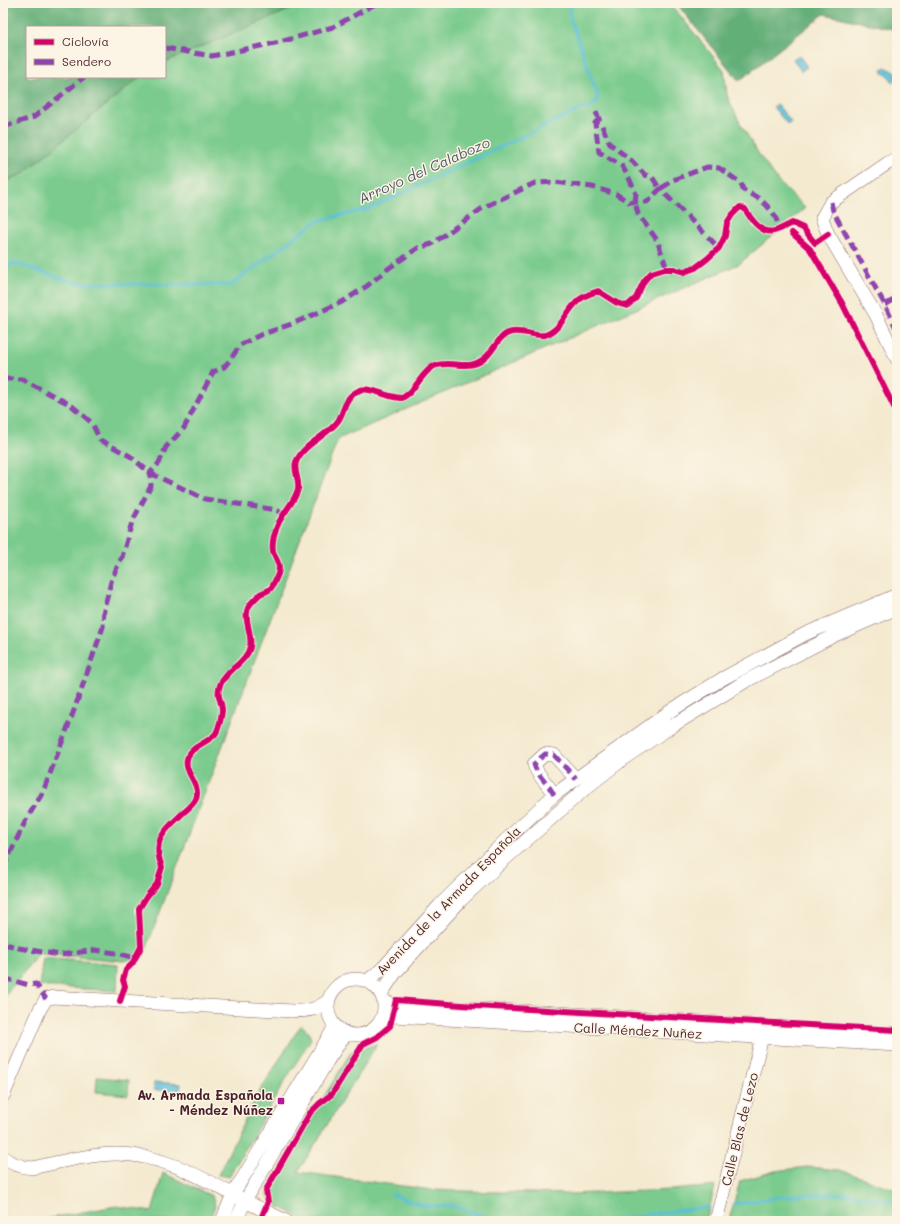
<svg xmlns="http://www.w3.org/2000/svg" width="900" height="1224" viewBox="0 0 900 1224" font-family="Mali,sans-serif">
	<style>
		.green { fill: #7acb8d; stroke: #62755c }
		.forest { fill: #63af78; stroke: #566752 }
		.water { fill: #5ac0d8; stroke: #527082 }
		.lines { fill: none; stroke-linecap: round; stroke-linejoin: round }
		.stream { stroke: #5ac0d8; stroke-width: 3 }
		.street-casing { stroke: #866665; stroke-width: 14 }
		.street { stroke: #fff; stroke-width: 13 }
		.quiet { stroke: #8e44ad; stroke-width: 5; stroke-dasharray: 10 5; stroke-linecap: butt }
		.cycleway-casing { stroke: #fcf5e5; stroke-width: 8 }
		.cycleway { stroke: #d6006c; stroke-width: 6 }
		.poi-dot { fill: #b5179e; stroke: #fcf5e5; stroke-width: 1.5 }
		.labels { text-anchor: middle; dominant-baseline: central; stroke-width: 3; stroke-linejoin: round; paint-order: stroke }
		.street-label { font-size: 13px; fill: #4a1f2b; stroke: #fcf5e5 }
		.poi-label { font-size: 13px; font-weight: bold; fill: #4a1f2b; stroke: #fcf5e5; text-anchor: end }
		.water-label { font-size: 14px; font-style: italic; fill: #505768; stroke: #fcf5e5 }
	</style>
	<rect width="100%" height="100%" fill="#fcf5e5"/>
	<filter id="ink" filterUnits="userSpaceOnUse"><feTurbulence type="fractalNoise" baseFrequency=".025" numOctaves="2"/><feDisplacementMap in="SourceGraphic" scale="8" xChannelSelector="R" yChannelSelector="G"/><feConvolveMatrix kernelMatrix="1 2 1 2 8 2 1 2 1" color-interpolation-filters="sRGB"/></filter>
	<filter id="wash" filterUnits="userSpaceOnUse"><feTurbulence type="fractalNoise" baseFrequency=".012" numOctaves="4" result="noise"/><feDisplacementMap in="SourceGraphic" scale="16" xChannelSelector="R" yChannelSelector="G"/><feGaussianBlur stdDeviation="0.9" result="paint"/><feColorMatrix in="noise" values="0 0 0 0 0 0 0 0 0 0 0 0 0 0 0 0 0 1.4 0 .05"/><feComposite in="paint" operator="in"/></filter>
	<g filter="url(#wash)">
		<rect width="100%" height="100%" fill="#f4ead0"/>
		<path class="green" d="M305,3H670L724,70L727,96L740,123L760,156L777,180L805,208L739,264L338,439L143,957L123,961L39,953L4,997L3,1001V183L22,174L140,77H165V62Z
			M43,958L118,964L117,991L39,986Z
			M301,1025L308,1031L311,1039L286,1079L229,1177L218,1175L256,1097Z
			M377,1044L298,1172L432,1190L568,1194L671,1190L715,1186L706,1221H307L276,1205L266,1194L351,1052Z
			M97,1077L129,1080L128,1095L96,1092Z
			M807,1167L840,1170L897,1190V1221L796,1220L729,1221L740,1181L775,1171Z
			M163,1173L212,1196L215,1206L209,1221H34L116,1206L152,1212Z"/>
		<path class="forest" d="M3,3H305L165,62V27H27V77H140L22,174L3,183Z
			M676,3H897V30L824,14L739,81Z"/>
		<path class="water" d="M799,55L807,67L801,71L793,59Z
			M886,67C889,70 893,69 897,73V77L893,82L891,81L890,77L883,73L882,69Z
			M777,104L791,122L788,125L773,107Z
			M154,1082L181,1084L180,1092L154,1090Z"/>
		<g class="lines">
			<path class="stream" d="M3,268L15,263L74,283L231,285L317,221L369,209L581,109C592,108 596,107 598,96L569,15L572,3
				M392,1195L424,1206H454L492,1219L536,1221
				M734,1204L796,1195L852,1194L897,1203
				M606,1221L649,1214L710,1207"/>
		</g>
	</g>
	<g filter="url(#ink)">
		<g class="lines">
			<defs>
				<path id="street" d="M897,158L888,163L831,202L822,218L828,234L876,315L897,359
					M554,795C549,784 536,775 534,764L545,754L554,755L576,779
					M328 1007a28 28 0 1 1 56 0a28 28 0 1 1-56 0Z
					M367,981L382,969L440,905L507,839L554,795L591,768L672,710L722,679L805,634L897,595
					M381,994L395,973L461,900L506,858L587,787L627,756L672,726L746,681L835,635L897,608
					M384,1002L399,1005L558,1013L897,1034
					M381,1021L393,1016L897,1045
					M3,1096L40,1009L46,999L53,997L292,1011C309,1011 316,1010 329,1000
					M3,1157C11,1164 22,1167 32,1168C59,1162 86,1155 114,1154C162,1153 204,1179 245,1201C259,1208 272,1214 286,1221
					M222,1221L233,1194L333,1030V1023
					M236,1221L245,1201L328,1060L342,1039L348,1034
					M716,1221L762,1037"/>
			</defs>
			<use href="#street" class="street-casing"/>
			<use href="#street" class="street"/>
			<path class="quiet" d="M165,48L212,56L280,42L333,27L377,3
				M596,112L610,144L632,161L645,175L652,177L660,189L668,184L673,180L707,167L719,168L741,183L743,190C759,196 778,212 779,230
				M599,119L595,123L599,152L622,166L629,178L636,194L635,202L638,214L657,240L667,269
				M3,127L34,117L84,77
				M831,202L833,211L885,305L897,330
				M885,305L897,298
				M3,379H22L71,405L92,423L100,440L130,456L150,473L205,499L277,510L283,515
				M554,795C549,784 536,775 534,764L545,754L554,755L576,779
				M3,868L26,820L43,792L72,716L103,627L104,609L112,578L122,557L132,522L151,486L150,473L159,463L166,447L184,428L213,372L224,367L230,360L240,345L260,335L292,324L342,302L367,286L389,268L418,248L432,244L484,207L535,183L555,182L592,187L616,194L629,202H647L660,189L719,248
				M3,945H9L19,948L60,955L95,950L116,953L135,958
				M3,978L29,985L36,984L46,999"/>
			<defs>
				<path id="cycleway" d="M792,233L810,249L842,303L897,413
					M120,1001L125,986L123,980L126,970L132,964L141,947L139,909L147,896L157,884L162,867C151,840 165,830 183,813C188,809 193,805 196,799C202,783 181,772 188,756C193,745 212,741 216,733C219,728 222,715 222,709C221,699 216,696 220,685C226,671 247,661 250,647C253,635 243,620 248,608C250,603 257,597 260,594C264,592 269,591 271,588C274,585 276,578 278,574C281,563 276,561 273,551C272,546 273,537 275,533C278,516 294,505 298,489C300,480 293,471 296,462C304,443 326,437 338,421C346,409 343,397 360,390C369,387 381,394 390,396C394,397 398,398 402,398C405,396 409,394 411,391C419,383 424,371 434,366C453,359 469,373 486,357C495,349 499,334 512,332C522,330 538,337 545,335C560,330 565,315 574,305C580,297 589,294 598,291L617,303L627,306L636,298L644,281L651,273L664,269H674L684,272L695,268L707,259L719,248L725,236L727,223L732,215L740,207L745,209C750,218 762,235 774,231C781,230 786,225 792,223L803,228L815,243L828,234
					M260,1221L268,1202L266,1190L310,1113L319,1104L332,1094L363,1044L377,1037L390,1026L396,1000L475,1006L897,1030"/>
			</defs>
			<use href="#cycleway" class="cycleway-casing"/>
			<use href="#cycleway" class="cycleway"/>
		</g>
	</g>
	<rect class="poi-dot" x="277" y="1097" width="8" height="8" rx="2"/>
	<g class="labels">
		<g class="street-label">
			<text transform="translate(448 900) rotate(-46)">Avenida de la Armada Española</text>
			<text transform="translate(638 1030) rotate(3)">Calle Méndez Nuñez</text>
			<text transform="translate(739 1129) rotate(-76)">Calle Blas de Lezo</text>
		</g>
		<g class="poi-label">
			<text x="273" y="1094">Av. Armada Española<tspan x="273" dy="15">- Méndez Núñez</tspan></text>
		</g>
		<g class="water-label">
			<text transform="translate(424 170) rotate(-24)">Arroyo del Calabozo</text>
		</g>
	</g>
	<rect width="900" height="1224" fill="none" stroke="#fcf5e5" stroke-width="16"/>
	<rect x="26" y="26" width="140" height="52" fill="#fcf5e5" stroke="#b59f9b"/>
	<rect x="34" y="39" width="20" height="6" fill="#d6006c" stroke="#b59f9b"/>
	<text x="62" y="46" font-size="12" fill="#4a1f2b">Ciclovía</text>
	<rect x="34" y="59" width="20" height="6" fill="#8e44ad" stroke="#b59f9b"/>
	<text x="62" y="66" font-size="12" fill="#4a1f2b">Sendero</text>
</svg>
